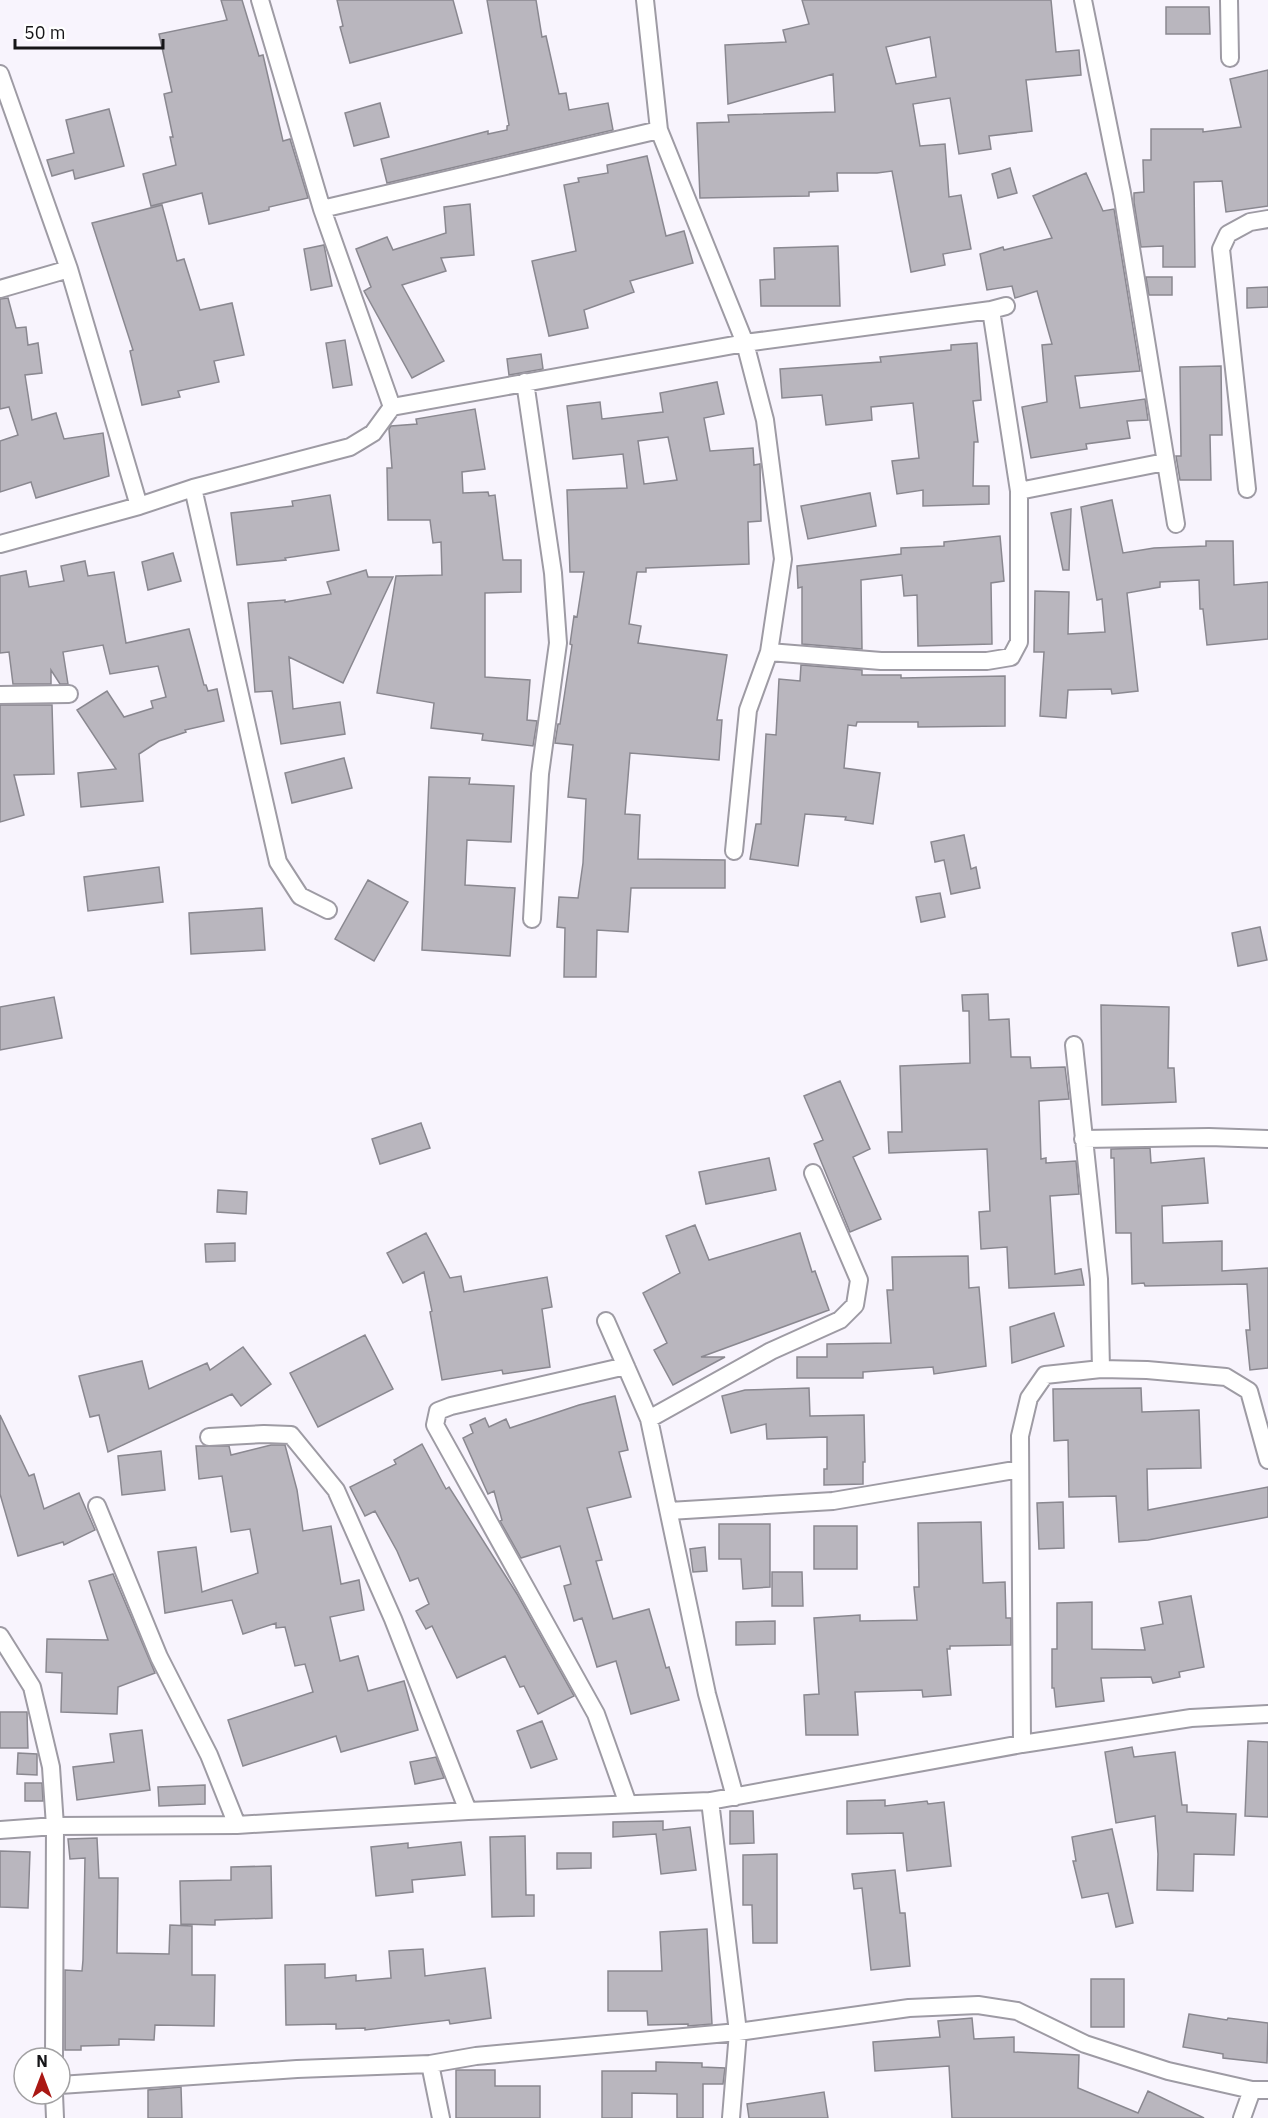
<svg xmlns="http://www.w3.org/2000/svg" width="1268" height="2118" viewBox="0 0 1268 2118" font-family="'IBM Plex Sans',sans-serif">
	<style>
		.building { fill: #b9b6be; stroke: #8a8890; stroke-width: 1.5; fill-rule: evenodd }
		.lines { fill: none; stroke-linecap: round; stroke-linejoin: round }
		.street-casing { stroke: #9e9ba4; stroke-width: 20 }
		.street { stroke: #fff; stroke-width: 16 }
	</style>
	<rect width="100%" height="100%" fill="#f8f4fd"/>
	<path class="building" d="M221,0H242L259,56L263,55L283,141L290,139L308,198L269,207V210L209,224L202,193L151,206L143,174L176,165L170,137H173L164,94L172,92L159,34L227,20Z
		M337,0H453L462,33L350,63L340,27L343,26Z
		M487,0H536L542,37L546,36L559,94L566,93L569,110L608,103L613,130L387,183L381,159L488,131V134L507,130V126L509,125Z
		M802,0H1051L1056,52L1079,50L1081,75L1026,80L1032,131L989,136L991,149L959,154L950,98L913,104L920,146L945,144L949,197L961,195L971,249L943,254L945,265L911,272L892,171L877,173H837L838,191L809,192V196L700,198L697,123L729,122L728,115L835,112L833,74L728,104L725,45L786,42L783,30L809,24ZM930,37L936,77L896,84L886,47Z
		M1166,7H1209L1210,34H1166Z
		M1268,70V206L1226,212L1222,181L1194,182L1195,267H1163V246L1141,247L1134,202V193L1144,192L1143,160H1151V129H1203V132L1241,127L1230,79Z
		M380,103L389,137L354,146L345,113Z
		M109,109L124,166L75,179L73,170L52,176L47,160L74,153L66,120Z
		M647,156L666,236L684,231L693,263L630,281L634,292L584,310L588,328L549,336L532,261L576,251L564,185L579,182L578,178L608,173L607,165Z
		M1010,168L1017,193L998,198L992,174Z
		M1086,173L1103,211L1114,209L1140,371L1075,376L1080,408L1145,399L1148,420L1127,421L1130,438L1086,444L1087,449L1031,458L1022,407L1047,402L1042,345L1052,344L1037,291L1015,298L1012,286L987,290L980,254L1003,247L1004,250L1052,238L1033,196Z
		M470,204L474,255L441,258L446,271L402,285L444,361L412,378L364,291L371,287L356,249L387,237L393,250L446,233L444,207Z
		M162,205L177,261L184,259L200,310L232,303L244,355L214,361L219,382L178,391L180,397L142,405L130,351L133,350L92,223Z
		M324,245L332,286L311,290L304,249Z
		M838,246L840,306H761L760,280L775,279L774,248Z
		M1146,277H1172V295H1149Z
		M1268,287V307L1247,308V288Z
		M8,298L16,328L26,327L28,345L38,343L42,373L25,375L32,420L56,413L64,439L103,433L109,476L36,498L31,482L0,492V441L18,435L9,407L0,409V299Z
		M345,340L352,385L333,388L326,343Z
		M977,343L981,400L973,401L978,442H974L973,486H989V504L923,506V490L897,494L892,461L919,458L913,403L871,407L872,420L826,425L822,395L782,398L780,369L881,362L880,357L951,350V345Z
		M541,354L543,369L509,375L507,359Z
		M1221,366L1222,435H1210L1211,480H1180L1176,456H1181L1180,367Z
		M717,382L724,414L704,418L710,451L753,448L754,465L760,464L761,521L748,522L749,564L646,568V572H637L629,624L641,626L638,643L727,655L717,720H722L719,760L630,753L625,814L640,815L638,859L725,860V888H631L628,932L597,930L596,977H564L565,928L557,927L559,897L578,898L583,863L586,799L568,797L573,745L555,743L558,724H560L572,645L570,644L574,616L577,617L584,572H570L567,490L627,488L623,454L573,459L567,406L600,402L602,419L663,412L660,393ZM668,437L677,480L644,484L638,441Z
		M475,409L485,469L462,472L463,493L488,492L489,496L495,495L503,560H521V592L485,593V677L530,680L527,720L537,721L533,746L482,740L483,734L431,728L434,703L377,693L396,576L442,575L441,542L433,543L430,520H388L387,468H392L389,429L391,426L417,424L416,419Z
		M870,493L876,526L808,539L801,506Z
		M330,495L339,550L285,558L286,560L237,565L231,513L293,506L292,501Z
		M1112,500L1123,553L1154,548L1206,546V541H1233L1234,585L1268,582V639L1207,645L1203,609H1200L1199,580L1160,582V587L1127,593L1138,691L1112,694L1111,689L1068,690L1066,718L1040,716L1044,652H1034L1035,591L1069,592L1068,634L1105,632L1102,599L1097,600L1081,507Z
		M1071,509L1069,570H1063L1051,513Z
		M1000,536L1004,581L991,583L992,644L918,646L917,595L904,596L902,575L861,580L862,649L802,644V587L798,588L797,566L901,554V548L944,546V542Z
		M173,553L181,581L148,590L142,562Z
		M85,561L88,576L114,572L126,643L189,629L204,685H206L208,691L217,689L224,721L185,730L186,732L159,741L139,754L143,801L81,807L78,773L116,769L77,710L107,691L124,717L153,708L151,701L166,697L158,666L110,674L103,645L63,652L68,684H60L51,670V684H13L9,652L0,653V576L26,571L29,587L64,581L61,566Z
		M366,570L368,577H393L343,683L289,657L293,709L340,702L345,734L281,744L272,691L255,692L248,603L285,600V602L331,594L327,582Z
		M801,665L862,670V675H901V678L1005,676V726L918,727V722H857L856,726L848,725L844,768L880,773L873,824L845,820L846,817L805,814L798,866L750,859L756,824H761L766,734L776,735L779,679L800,681Z
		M0,705H52L54,774L14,775L24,815L0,822Z
		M344,758L352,788L292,803L285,773Z
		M429,777L470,778L469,784L514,786L511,842L467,840L465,885L515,888L510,956L422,950Z
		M964,835L971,869L976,867L980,888L951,894L944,860L935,862L931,842Z
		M159,867L163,902L88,911L84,877Z
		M368,880L408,902L374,961L335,939Z
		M940,893L945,917L921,922L916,897Z
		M262,908L265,950L191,954L189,913Z
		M1260,927L1267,960L1238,966L1232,933Z
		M988,994L989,1020L1009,1019L1011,1057H1030L1031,1068L1065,1067L1069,1099L1039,1101L1041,1159L1046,1158V1163L1076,1161L1079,1194L1050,1196L1055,1274L1081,1269L1084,1285L1009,1288L1007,1247L981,1249L979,1212L990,1211L987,1149L889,1153L888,1132H902L900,1066L970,1063L969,1011H963L962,995Z
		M54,997L62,1038L0,1050V1007Z
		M1101,1005L1169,1007L1168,1068H1174L1176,1102L1102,1105Z
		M840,1081L870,1149L853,1157L881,1219L850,1232L814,1144L823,1140L804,1096Z
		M421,1123L430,1148L380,1164L372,1139Z
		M1150,1148L1151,1163L1204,1158L1208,1203L1162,1206L1163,1243L1222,1241V1271L1268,1268V1368L1250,1370L1246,1330H1250L1247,1284L1145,1286L1144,1283L1132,1284L1131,1233H1116L1114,1158H1111V1149Z
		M769,1158L776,1190L706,1204L699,1172Z
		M218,1190L247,1192L246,1214L217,1212Z
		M695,1225L709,1260L800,1233L812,1272L815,1271L829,1310L701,1357H725L673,1385L654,1350L667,1343L643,1293L680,1273L666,1236Z
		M426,1233L450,1278L461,1276L464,1292L547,1277L552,1307L542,1309L550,1367L503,1374L502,1370L442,1380L430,1312L432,1311L424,1272L403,1283L387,1253Z
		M235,1243V1261L206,1262L205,1244Z
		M968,1256L969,1288L979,1287L986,1366L934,1374L933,1367L863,1372V1378H797V1357H827V1344L891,1343L887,1290H893L892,1257Z
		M1054,1313L1064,1346L1012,1363L1010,1327Z
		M365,1335L393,1389L318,1427L290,1373Z
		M243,1347L271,1384L241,1406L232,1394L108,1452L99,1415L90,1417L79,1376L142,1361L149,1389L207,1363L210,1370Z
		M809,1388L810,1416L864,1415L865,1462H863V1484L824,1485V1469H827V1437L767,1439L766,1424L731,1433L722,1396L745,1390Z
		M1141,1388L1142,1412L1199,1410L1201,1468L1147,1469L1148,1510L1268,1487V1517L1148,1540L1119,1542L1116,1496L1069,1497L1068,1440L1054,1441L1053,1389Z
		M615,1396L628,1450L619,1452L631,1497L587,1508L602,1560L596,1561L613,1619L649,1609L666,1668L669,1667L679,1700L631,1714L616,1661L597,1667L582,1618L574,1621L564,1586L571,1584L560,1546L521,1558L500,1521L502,1520L494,1491L488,1494L463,1438L473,1433L470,1425L485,1418L489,1427L506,1419L510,1428L579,1405Z
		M0,1415L29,1476L34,1474L44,1509L79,1493L95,1530L64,1545L63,1542L18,1556L0,1494Z
		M422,1444L446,1489L449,1487L517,1594L574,1696L538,1714L524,1686L520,1687L505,1656L457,1678L432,1626L426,1629L416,1611L429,1604L418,1578L410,1581L397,1551L375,1511L365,1516L350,1487L396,1464L394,1460Z
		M271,1445H285L297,1490L303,1531L331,1526L341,1584L359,1580L364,1610L330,1617L340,1661L358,1656L368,1691L404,1681L418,1730L341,1752L336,1736L243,1766L228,1720L313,1692L305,1664L295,1666L285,1627L276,1628V1623L243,1634L232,1600L165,1613L158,1552L196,1547L202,1592L258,1573L250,1529L231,1532L222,1476L199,1479L196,1446H229L231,1455Z
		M161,1451L165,1490L122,1495L118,1456Z
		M1063,1502L1064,1548L1039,1549L1037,1503Z
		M981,1522L983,1583L1005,1582L1006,1618H1011V1645L950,1646V1649H947L951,1695L923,1697L922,1690L855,1692L858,1735H806L804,1695L819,1694L814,1618L860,1615V1621L917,1620L914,1587H919L918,1523Z
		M719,1524H770V1587L743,1589L741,1559H719Z
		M814,1526H857V1569H814Z
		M705,1547L707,1571L693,1572L690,1549Z
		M772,1572H802L803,1606H772Z
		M113,1574L155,1673L118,1687L117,1714L61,1712L62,1673L46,1672L47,1639L108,1640L89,1581Z
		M1191,1596L1204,1667L1179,1672L1180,1677L1153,1683L1151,1677L1101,1678L1104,1701L1056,1707L1054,1688H1052V1649H1057V1603L1092,1602V1649L1145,1650L1141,1628L1163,1624L1159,1602Z
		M775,1621V1644L736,1645V1622Z
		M0,1712H27L28,1748H0Z
		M542,1721L557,1759L531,1768L517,1731Z
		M142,1730L150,1790L77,1800L73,1767L114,1762L110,1734Z
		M1248,1741L1268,1742V1817L1245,1816Z
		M1132,1747L1134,1757L1175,1752L1182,1805H1187V1812L1236,1814L1234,1855L1194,1854L1193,1891L1157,1890L1158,1854L1155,1816L1116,1823L1105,1752Z
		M18,1753L37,1754V1775L17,1774Z
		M436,1757L444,1778L415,1784L410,1762Z
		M25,1783H42L43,1801H25Z
		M205,1785V1804L159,1806L158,1787Z
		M885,1800V1806L927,1801L928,1804L944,1802L951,1866L907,1871L903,1833L847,1834V1801Z
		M730,1811H753L754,1843L730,1844Z
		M663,1821V1830L690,1827L696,1870L661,1874L656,1834L613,1837V1822Z
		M1112,1829L1133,1923L1116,1927L1108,1893L1082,1898L1073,1861H1076L1072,1837Z
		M525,1836L526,1895H534V1916L492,1917L490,1837Z
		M97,1838L99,1878H118L117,1953L169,1954L170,1925L192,1926V1975H215L214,2026L155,2025L154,2040L119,2039V2045L81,2046V2050H65V1970L82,1971L83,1960L85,1858L70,1859L68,1839Z
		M461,1842L465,1875L412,1880L413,1892L376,1896L371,1847L408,1843V1848Z
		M0,1851L30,1852L28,1908L0,1907Z
		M557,1853H591V1868L557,1869Z
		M777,1854V1943H753L752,1905H743V1855Z
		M271,1866L272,1918L215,1920V1925L181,1924L180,1881L231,1880V1867Z
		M895,1870L900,1913H905L910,1966L871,1970L862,1888L854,1889L852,1874Z
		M707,1929L712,2024L688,2026V2024L648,2025L647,2011H608V1971H662L660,1932Z
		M423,1949L425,1976L485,1968L491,2018L450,2024L449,2020L365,2030V2028L336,2029V2024L286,2025L285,1965L325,1964V1978L356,1975V1981L391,1978L389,1951Z
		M1091,1979H1124V2027H1091Z
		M1189,2014L1227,2020L1228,2018L1268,2023L1267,2063L1223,2058V2054L1183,2047Z
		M972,2018L974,2039L1014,2037V2052L1079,2055L1078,2088L1138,2113L1148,2091L1204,2118H952L949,2066L875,2071L873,2042L940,2037L938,2021Z
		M656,2062L702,2063V2067L725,2068L723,2084H703V2118H677V2094L632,2093V2118H602V2071H656Z
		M456,2070H495V2086H540V2118H456Z
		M181,2087L182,2118H148V2090Z
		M824,2092L828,2118H749L747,2104Z"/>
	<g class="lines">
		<defs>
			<path id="street" d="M260,0L322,209L392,407
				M645,0L659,130L745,343L765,420L783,559L769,652L748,710L734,851
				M1083,0L1122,193L1176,524
				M1229,0L1230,58
				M0,74L69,269L139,506L0,544
				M322,209L659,130
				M0,289L69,269
				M525,382L553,573L558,643L540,774L532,919
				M193,488L278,862L300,896L328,910
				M1247,489L1221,249L1228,234L1250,222L1268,219
				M1019,491L1165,462
				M139,506L193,488L350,447L373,433L392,407L745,343L991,310L1006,306
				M769,652L881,661H987L1011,657L1019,642V491L991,310
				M0,695L69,694
				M1074,1045L1099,1279L1101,1369
				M1083,1139L1209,1137L1268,1139
				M606,1321L649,1419L707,1694L735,1797
				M626,1366L451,1406L438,1411L435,1425L596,1714L628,1804
				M649,1419L771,1351L840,1320L855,1305L859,1280L813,1173
				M209,1437L264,1434L291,1435L336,1490L393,1619L468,1811
				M97,1506L159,1657L209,1755L237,1825
				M669,1511L833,1501L1020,1469
				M0,1636L32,1687L51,1767L55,1826L54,2058
				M1022,1744L1020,1436L1029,1398L1045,1375L1101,1369L1147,1370L1226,1377L1249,1391L1268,1460
				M710,1801L738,2032L731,2118
				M0,1830L55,1826L237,1825L468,1811L710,1801L1022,1744L1191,1718L1268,1714
				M430,2064L441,2118
				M60,2085L297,2069L430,2064L476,2056L738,2032L909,2008L978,2005L1017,2011L1085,2044L1168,2071L1252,2090H1268
				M54,2094L55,2118
				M1242,2118L1252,2090"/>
		</defs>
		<use href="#street" class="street-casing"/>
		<use href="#street" class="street"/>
	</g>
	<g transform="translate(42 2076)"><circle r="28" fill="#ffffff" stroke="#a2a1a3" stroke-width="1.5"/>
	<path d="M0-4.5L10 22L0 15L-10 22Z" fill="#aa1814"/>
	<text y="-9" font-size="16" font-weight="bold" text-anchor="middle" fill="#161518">N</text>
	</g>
	<path d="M15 39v9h148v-9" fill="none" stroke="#161518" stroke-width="3"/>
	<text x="24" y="39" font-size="18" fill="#161518" stroke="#ffffff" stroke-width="4.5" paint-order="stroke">50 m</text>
</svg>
